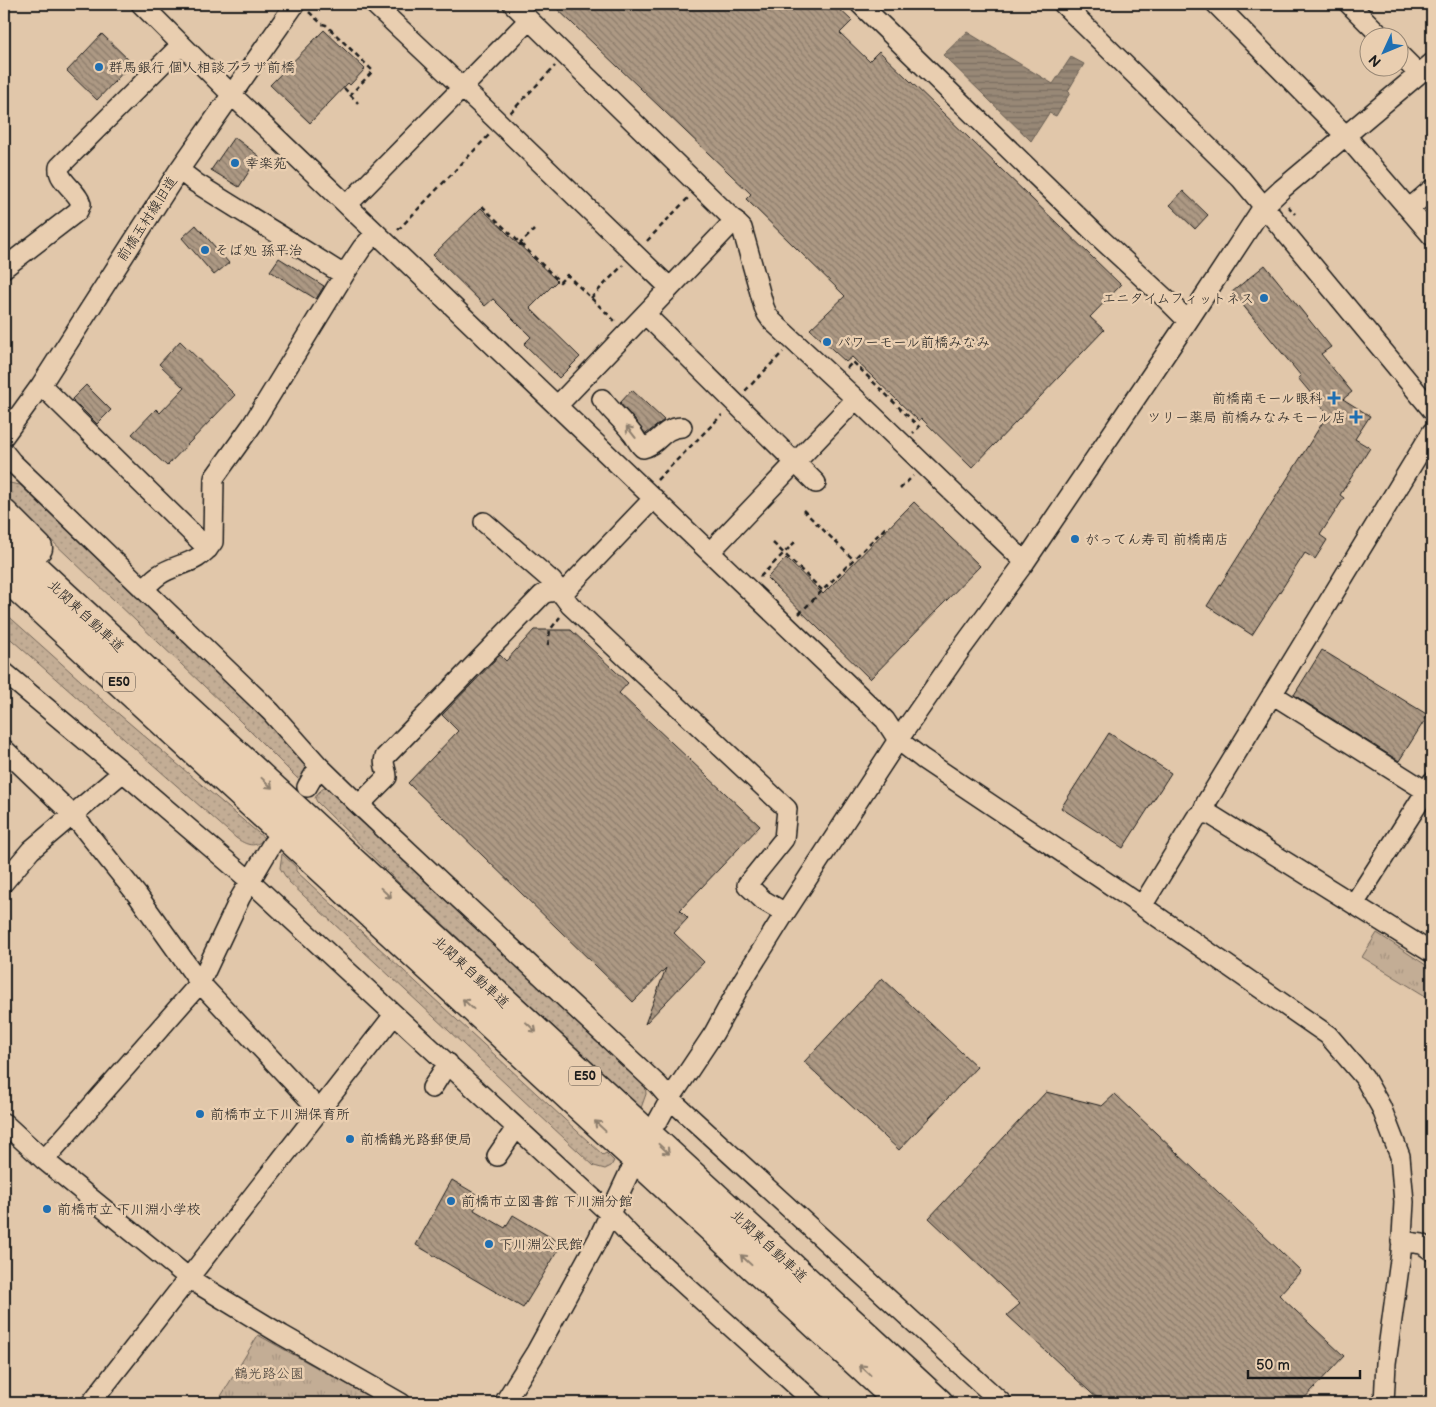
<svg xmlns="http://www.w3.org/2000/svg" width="1436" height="1407" viewBox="0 0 1436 1407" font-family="'Balsamiq Sans','Klee One',sans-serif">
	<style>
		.grass { fill: url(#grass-dots); stroke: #706458 }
		.park { fill: url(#park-tufts); stroke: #706458 }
		.water { fill: url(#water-rules); stroke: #665d52 }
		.building { fill: url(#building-back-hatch); stroke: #1c1c1c }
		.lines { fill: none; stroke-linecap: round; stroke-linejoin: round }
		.minor-casing { stroke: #1c1c1c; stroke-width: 22 }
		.highway-casing { stroke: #1c1c1c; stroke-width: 31 }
		.path { stroke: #1c1c1c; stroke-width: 2.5; stroke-dasharray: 5 4; stroke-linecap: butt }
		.minor { stroke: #e9ceb0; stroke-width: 19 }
		.highway { stroke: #e9ceb0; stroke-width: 28 }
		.oneway { stroke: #8d7e6d }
		.poi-dot { fill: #1f6fb2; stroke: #e9ceb0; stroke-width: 2 }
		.labels { text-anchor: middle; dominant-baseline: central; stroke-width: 5; stroke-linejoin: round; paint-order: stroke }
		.shield { fill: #e9ceb0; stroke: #5a5148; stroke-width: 1 }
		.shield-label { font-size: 12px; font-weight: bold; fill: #1c1c1c }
		.poi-label { font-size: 14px; fill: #1c1c1c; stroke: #e9ceb0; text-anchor: start }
		.street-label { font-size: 14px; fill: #1c1c1c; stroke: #e9ceb0 }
		.park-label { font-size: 14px; fill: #46403a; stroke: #e9ceb0 }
	</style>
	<defs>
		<pattern id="grass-dots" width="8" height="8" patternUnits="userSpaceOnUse" patternTransform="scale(1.25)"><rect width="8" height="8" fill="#c3ad95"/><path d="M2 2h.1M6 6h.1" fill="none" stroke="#a79480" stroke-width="1.8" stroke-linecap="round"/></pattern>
		<pattern id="park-tufts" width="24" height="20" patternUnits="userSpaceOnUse" patternTransform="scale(1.25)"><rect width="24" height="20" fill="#c3ad95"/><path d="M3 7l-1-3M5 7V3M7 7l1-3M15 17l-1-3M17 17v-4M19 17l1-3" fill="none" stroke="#a79480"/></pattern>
		<pattern id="water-rules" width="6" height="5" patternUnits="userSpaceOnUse" patternTransform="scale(1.25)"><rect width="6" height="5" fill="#988876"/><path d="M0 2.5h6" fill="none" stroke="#7b6e60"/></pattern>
		<pattern id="building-back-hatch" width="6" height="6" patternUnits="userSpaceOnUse" patternTransform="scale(1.25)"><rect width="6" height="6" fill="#ad9984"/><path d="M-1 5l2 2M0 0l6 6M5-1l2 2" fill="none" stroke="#8c7c6b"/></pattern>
	</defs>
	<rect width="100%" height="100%" fill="#e1c7aa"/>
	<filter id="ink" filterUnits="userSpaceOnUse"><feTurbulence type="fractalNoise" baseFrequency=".02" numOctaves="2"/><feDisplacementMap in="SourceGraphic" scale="10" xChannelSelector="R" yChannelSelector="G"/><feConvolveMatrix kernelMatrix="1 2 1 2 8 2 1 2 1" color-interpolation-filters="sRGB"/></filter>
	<g filter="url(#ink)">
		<path class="grass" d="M4,482L20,485L266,721L305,763L307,768L301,782L225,706L4,495Z
			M4,612L100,698L264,838C256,849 246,845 236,838L4,633Z
			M328,787L645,1084L646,1094L641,1108L633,1103L601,1071L400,884L317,802L315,798C318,792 322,788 328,787Z
			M282,854L296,867V871L603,1155L606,1153L614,1161L611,1166L605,1169L594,1166L289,882L280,868Z"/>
		<path class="park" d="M1377,933L1432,969V1000L1362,957Z
			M258,1335L381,1403H217Z"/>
		<path class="water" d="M967,32L1053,84L1071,57L1084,64L1068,91L1070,93L1056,116L1049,113L1031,141L943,55Z"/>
		<path class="building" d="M552,4H834L852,21L840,33L869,61L879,51L1121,285L1090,317L1104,330L972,468L921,418L919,421L852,357L846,362L810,329L845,296L746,199L751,194Z
			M324,30L365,69L350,85L348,83L310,123L270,85Z
			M102,34L132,63L97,100L67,71Z
			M234,137L259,156L239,187L211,170Z
			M1183,191L1208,215L1195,229L1170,205Z
			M481,208L557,281L530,308L580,357L559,378L524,344L531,337L493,299L485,306L433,255Z
			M196,225L229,263L214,275L182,238Z
			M279,258L324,286L316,299L270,271Z
			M1265,265L1331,347L1321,354L1352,392L1343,399L1370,416L1355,439L1370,448L1340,495L1344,498L1320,535L1327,540L1315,559L1305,553L1252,635L1207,606L1328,414L1298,378L1301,376L1232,292Z
			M180,341L235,395L167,466L132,434L156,409L160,413L184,388L159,364Z
			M86,385L111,410L97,424L72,399Z
			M632,390L664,420L646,434L620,403Z
			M914,502L980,566L870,679L767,578L786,558L823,594Z
			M534,630H571L628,683L619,693L760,826L680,910L688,918L674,933L704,962L645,1024L666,968L633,1002L408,783L458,731L442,715L500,655L506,661Z
			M1322,650L1428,715L1399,761L1294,695Z
			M1109,733L1171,773L1123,848L1061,808Z
			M882,978L977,1067L899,1150L804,1062Z
			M1046,1092L1102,1106L1115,1094L1301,1271L1279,1295L1344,1356L1300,1403H1102L1007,1315L1020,1304L929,1218Z
			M452,1180L481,1197L474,1210L505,1228L513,1215L562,1244L523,1308L416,1245Z"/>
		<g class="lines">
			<defs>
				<path id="minor" d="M141,4L232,95L885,720L898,740L923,759L1142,906L1328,1035L1364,1077L1381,1107L1400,1156L1404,1202L1401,1253L1386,1363L1384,1403
					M374,4L485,109L670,288
					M513,4L742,228L764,307L767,314L772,321L856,399L1025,562
					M860,4L1101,239L1168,301L1188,321
					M1063,4L1241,179L1432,410
					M1216,4L1345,135L1432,236
					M1349,4L1383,38
					M1398,53L1419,74
					M179,170L196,183L344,275
					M347,205L529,20
					M1410,208L1432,189
					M4,268L78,211L81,204C78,191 57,181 59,167L181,45
					M645,314L816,483
					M41,385L208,549
					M602,399C611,411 622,420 631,432C636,437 637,443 643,448C660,444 661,428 682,427
					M557,406L735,220
					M4,436L41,385L179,170L295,4
					M4,452L12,462L271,712L319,766L359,805L658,1085L670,1099L692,1119L1002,1403
					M484,522L552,581L570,605L787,809L784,839L747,885L763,900L785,913
					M710,552L856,399
					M143,589C148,585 153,579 159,575C178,562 197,566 213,542L214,478L252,425L344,275L362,248L376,233
					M4,672L123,772L249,880L610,1214L631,1236L815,1403
					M1272,694L1426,791
					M4,749L73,815L138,896L200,983L320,1111
					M307,787L319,766
					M359,805L387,777C387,769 382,764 385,757L542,595C550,589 559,594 567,589L654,498
					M1202,813L1206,803L1432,432
					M4,882L31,850L123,772
					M1354,904L1432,782
					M1142,906L1196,818L1202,813L1211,815L1432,953
					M432,1088L448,1063
					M658,1121L670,1099L714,1033L743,980L785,913L898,740L961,649L1025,562L1188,321L1263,207L1282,189L1432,63
					M4,1123L44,1160L190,1279L282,1335L401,1403
					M497,1156L516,1128
					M44,1160L200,983L240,898L272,844
					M1401,1241L1422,1244L1432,1251
					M91,1403L394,1015
					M504,1403L536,1352L598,1239L629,1173"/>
				<path id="highway" d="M4,514L38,548
					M4,540L939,1403
					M4,575L901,1403"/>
			</defs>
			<use href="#minor" class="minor-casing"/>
			<use href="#highway" class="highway-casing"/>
			<path class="path" d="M309,12L322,24L326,25L373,71L350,95
				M344,88L358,103
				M510,113L555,66
				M482,206L560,282L567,275L616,322
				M1288,206L1295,214
				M398,230L489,135
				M647,241L688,198
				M519,245L534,230
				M591,298L623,265
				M847,368L853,362L919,427L913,433
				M745,391L783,352
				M657,480L722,415
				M900,489L913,476
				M803,510L853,559
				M773,543L822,590
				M760,577L795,542
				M799,614L888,525
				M548,645L550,630L560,617"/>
			<use href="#minor" class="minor"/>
			<use href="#highway" class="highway"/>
		</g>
		<defs><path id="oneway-shaft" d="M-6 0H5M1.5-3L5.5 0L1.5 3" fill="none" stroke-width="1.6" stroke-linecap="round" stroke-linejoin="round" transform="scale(1.25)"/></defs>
		<g class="oneway">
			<use href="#oneway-shaft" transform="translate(631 432) rotate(-128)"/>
			<use href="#oneway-shaft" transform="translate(267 783) rotate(43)"/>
			<use href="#oneway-shaft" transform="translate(386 893) rotate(43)"/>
			<use href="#oneway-shaft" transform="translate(468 1004) rotate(-137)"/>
			<use href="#oneway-shaft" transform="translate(531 1027) rotate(43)"/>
			<use href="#oneway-shaft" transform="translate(600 1126) rotate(-137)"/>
			<use href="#oneway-shaft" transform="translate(664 1149) rotate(43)"/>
			<use href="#oneway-shaft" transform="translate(746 1260) rotate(-137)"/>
			<use href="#oneway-shaft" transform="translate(865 1370) rotate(-137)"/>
		</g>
	</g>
	<g class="poi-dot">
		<circle cx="99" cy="67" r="5"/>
		<circle cx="235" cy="163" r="5"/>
		<circle cx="205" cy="250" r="5"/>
		<circle cx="1264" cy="298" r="5"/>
		<circle cx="827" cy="342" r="5"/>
		<path d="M1331.5 390.5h5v5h5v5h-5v5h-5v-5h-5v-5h5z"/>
		<path d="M1353.5 409.5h5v5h5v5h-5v5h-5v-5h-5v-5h5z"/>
		<circle cx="1075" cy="539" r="5"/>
		<circle cx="200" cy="1114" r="5"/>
		<circle cx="350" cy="1139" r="5"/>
		<circle cx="451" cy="1201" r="5"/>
		<circle cx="47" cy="1209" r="5"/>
		<circle cx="489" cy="1244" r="5"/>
	</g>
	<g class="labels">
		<g class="shield">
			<rect x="103" y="672.5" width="32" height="19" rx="4"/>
			<rect x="569" y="1066.5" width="32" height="19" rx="4"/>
		</g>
		<g class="shield-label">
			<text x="119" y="682">E50</text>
			<text x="585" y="1076">E50</text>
		</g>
		<g class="poi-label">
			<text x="109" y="67">群馬銀行 個人相談プラザ前橋</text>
			<text x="245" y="163">幸楽苑</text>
			<text x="215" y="250">そば処 孫平治</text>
			<text x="1254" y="298" text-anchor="end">エニタイムフィットネス</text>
			<text x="837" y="342">パワーモール前橋みなみ</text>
			<text x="1323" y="398" text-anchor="end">前橋南モール眼科</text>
			<text x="1346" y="417" text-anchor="end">ツリー薬局 前橋みなみモール店</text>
			<text x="1085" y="539">がってん寿司 前橋南店</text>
			<text x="210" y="1114">前橋市立下川淵保育所</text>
			<text x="360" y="1139">前橋鶴光路郵便局</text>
			<text x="461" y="1201">前橋市立図書館 下川淵分館</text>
			<text x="57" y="1209">前橋市立 下川淵小学校</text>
			<text x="499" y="1244">下川淵公民館</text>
		</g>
		<g class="street-label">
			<text transform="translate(147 219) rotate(-57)">前橋玉村線旧道</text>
			<text transform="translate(86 616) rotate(43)">北関東自動車道</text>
			<text transform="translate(471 972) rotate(43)">北関東自動車道</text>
			<text transform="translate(769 1246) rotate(43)">北関東自動車道</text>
		</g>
		<g class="park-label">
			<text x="269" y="1373">鶴光路公園</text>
		</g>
	</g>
	<rect width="1436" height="1407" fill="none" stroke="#e9ceb0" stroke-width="20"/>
	<rect x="10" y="10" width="1416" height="1387" fill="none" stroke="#1c1c1c" stroke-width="2" filter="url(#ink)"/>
	<g transform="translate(1384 52) rotate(226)"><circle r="24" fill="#e9ceb0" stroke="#978775"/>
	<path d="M0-4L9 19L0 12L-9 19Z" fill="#1f6fb2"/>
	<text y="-8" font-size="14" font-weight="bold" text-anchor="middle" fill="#1c1c1c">N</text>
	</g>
	<path d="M1248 1370v8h112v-8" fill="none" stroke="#1c1c1c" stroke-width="2.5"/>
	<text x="1256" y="1370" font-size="15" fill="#1c1c1c" stroke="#e9ceb0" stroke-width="4" paint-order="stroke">50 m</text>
</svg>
